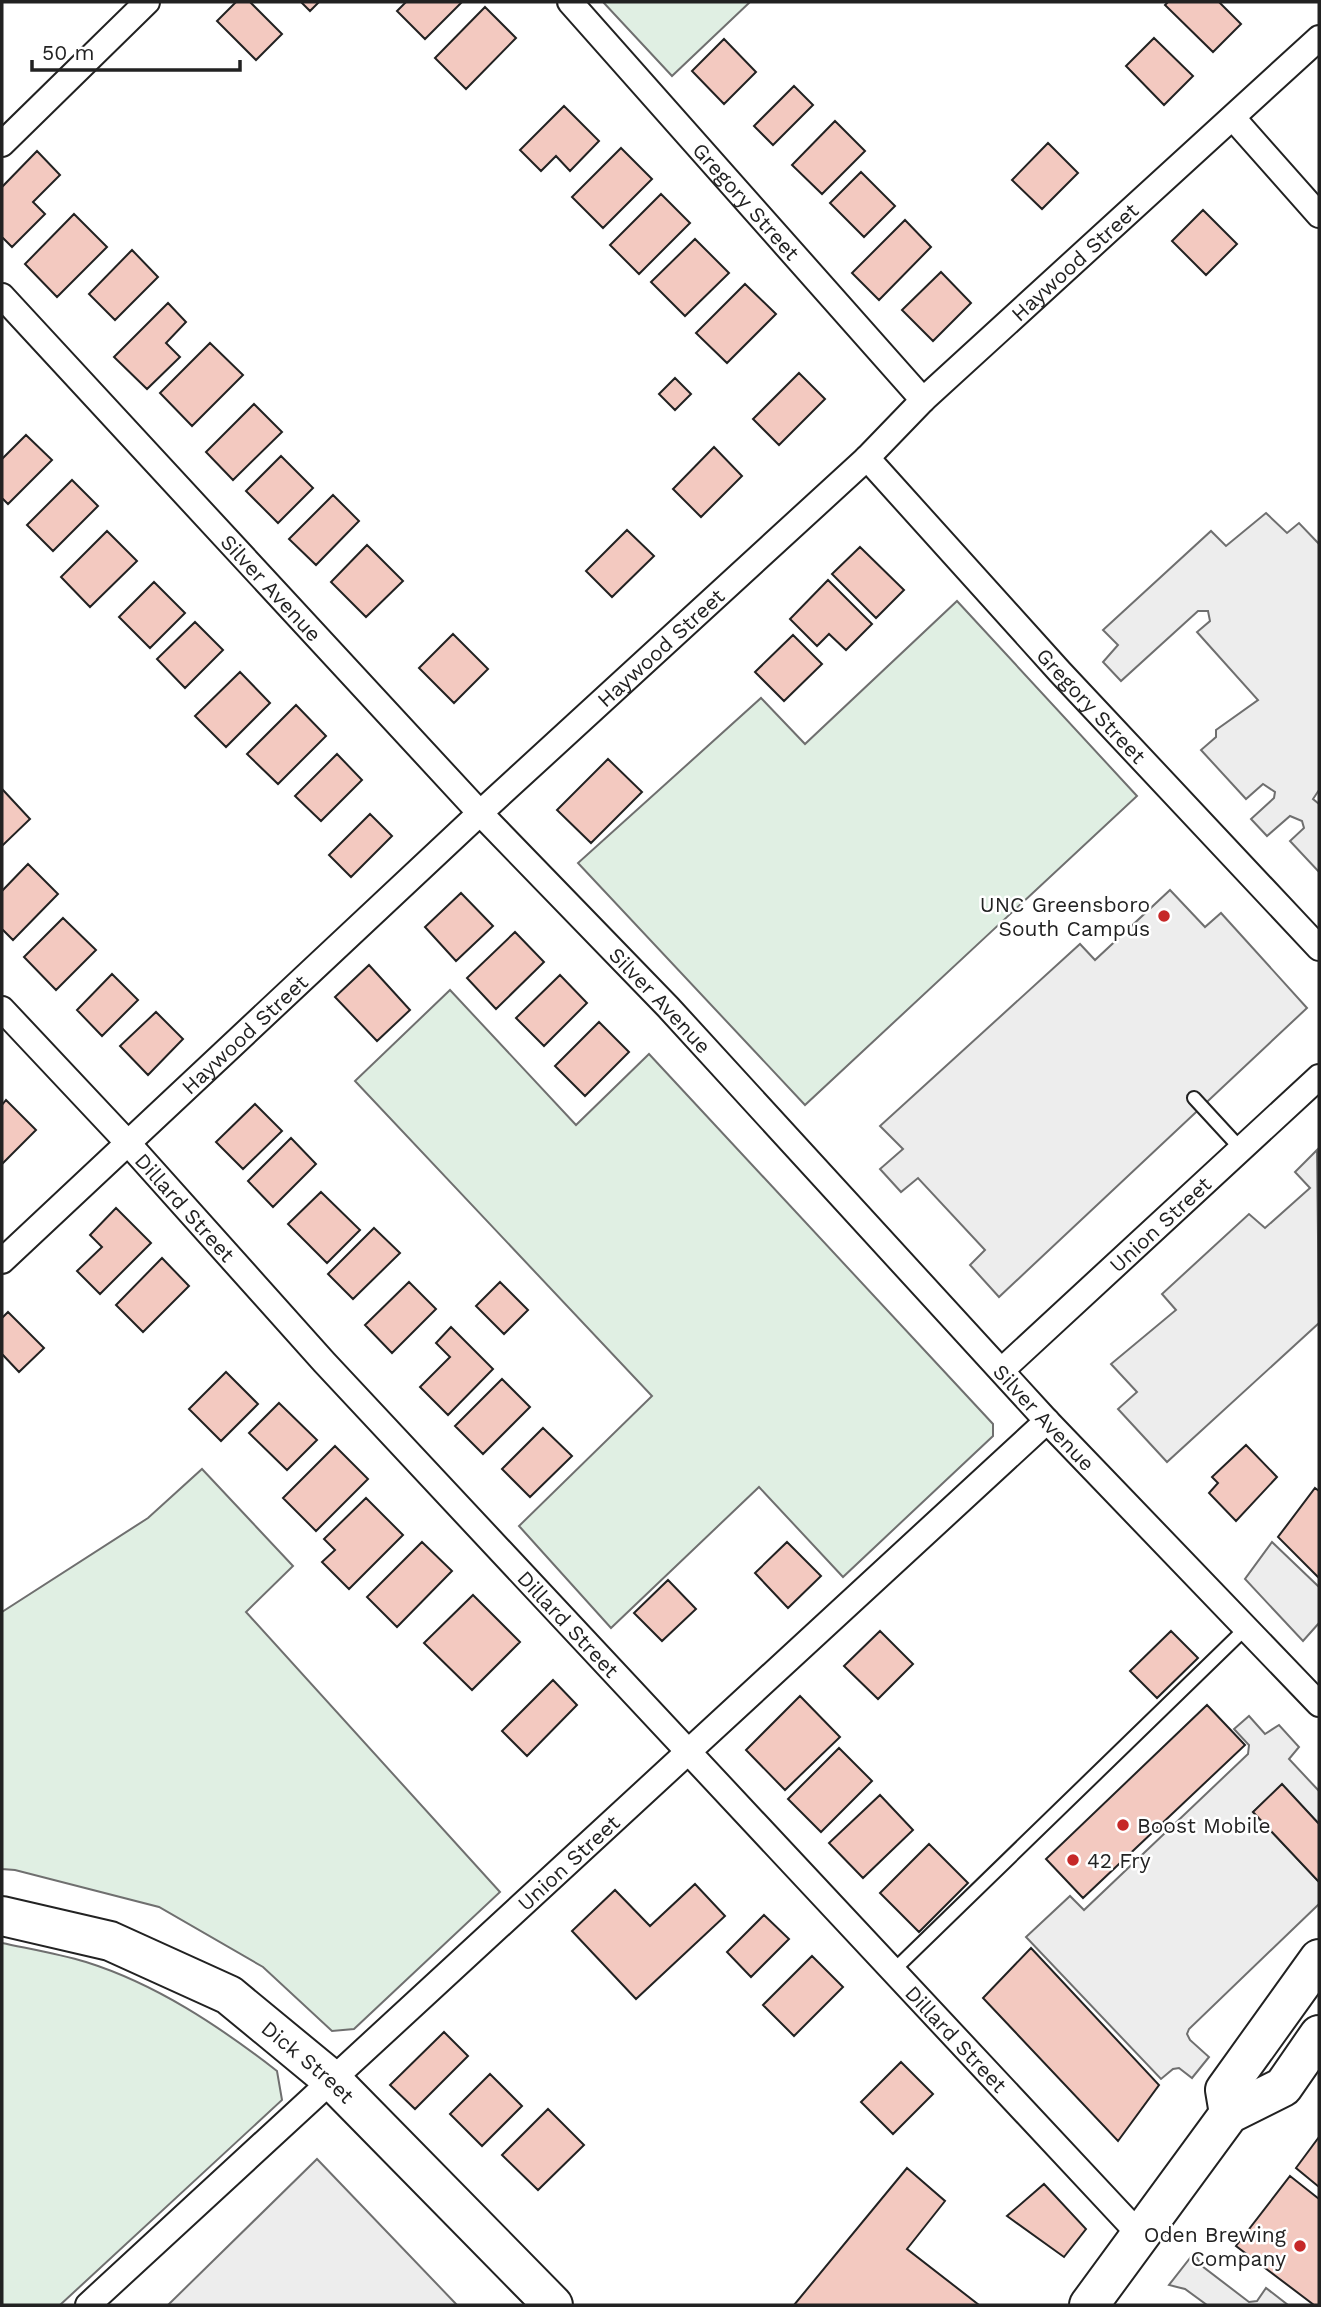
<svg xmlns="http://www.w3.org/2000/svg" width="1321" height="2307" viewBox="0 0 1321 2307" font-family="'Work Sans',sans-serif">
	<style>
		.green { fill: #e0efe3; stroke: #6f6f6f; stroke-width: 2 }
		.parking { fill: #ededed; stroke: #6f6f6f; stroke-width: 2 }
		.building { fill: #f3c9c0; stroke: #222; stroke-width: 2 }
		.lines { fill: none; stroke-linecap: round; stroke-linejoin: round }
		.service-casing { stroke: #222; stroke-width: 16 }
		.minor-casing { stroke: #222; stroke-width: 28 }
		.primary-casing { stroke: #222; stroke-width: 42 }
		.service { stroke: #fff; stroke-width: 12 }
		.minor { stroke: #fff; stroke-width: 24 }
		.primary { stroke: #fff; stroke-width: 38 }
		.poi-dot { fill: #c62828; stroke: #fff; stroke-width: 2.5 }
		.labels { text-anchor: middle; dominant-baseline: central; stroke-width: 5; stroke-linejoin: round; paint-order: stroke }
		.street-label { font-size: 21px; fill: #222; stroke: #fff }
		.poi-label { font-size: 21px; fill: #222; stroke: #fff; text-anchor: end }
	</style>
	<rect width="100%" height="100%" fill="#fff"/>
	<path class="green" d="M603,2H750L672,76Z
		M957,601L1137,796L805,1105L578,863L761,698L805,744Z
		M450,990L576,1125L649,1054L993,1424V1436L843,1577L759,1487L611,1628L519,1526L652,1396L355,1081Z
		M202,1469L293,1566L246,1612L500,1892L354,2029L332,2031L263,1967L159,1907L15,1870L2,1869V1612L148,1518Z
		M2,1943C30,1949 59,1954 86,1962C156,1984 219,2026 277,2071L282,2100L60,2305H2Z"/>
	<path class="parking" d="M1266,513L1287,533L1299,523L1319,544V790L1313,799L1319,804V872L1290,841L1304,828L1302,821L1290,816L1267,836L1251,819L1274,798L1275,792L1263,784L1246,799L1201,750L1216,737V730L1258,700L1197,632L1210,621L1208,611H1198L1121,681L1103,662L1118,645L1103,630L1211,531L1226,546Z
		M1170,890L1205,927L1221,913L1307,1008L999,1297L970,1265L985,1250L918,1178L901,1192L880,1169L903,1149L880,1126L1080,944L1095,960Z
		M1317,1150L1319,1323L1167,1462L1118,1409L1137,1392L1111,1364L1176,1310L1162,1294L1249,1214L1265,1228L1310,1188L1295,1172Z
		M1272,1542L1319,1587V1623L1303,1641L1245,1579Z
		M1249,1716L1265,1734L1279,1725L1299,1747L1289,1759L1319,1791V1824L1282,1785L1253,1812L1319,1882V1904L1189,2029L1187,2034L1190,2040L1209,2057L1192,2078L1179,2068L1173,2069L1161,2079L1026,1937L1070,1896L1084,1910L1248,1754L1249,1745L1234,1729Z
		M317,2159L457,2305H168Z
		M1194,2253L1202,2266L1249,2302L1257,2301L1266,2288L1288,2305H1207L1185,2289L1169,2285Z"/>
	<path class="building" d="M236,2H250L282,34L256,60L217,21Z
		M301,2H319L310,11Z
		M406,2H462L425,39L397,11Z
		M1168,2H1219L1241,24L1213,52L1165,5Z
		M485,7L516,38L466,89L435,58Z
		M1154,38L1193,76L1164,105L1126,66Z
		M724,39L756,72L724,104L692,71Z
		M794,86L813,105L773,145L754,126Z
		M564,106L599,141L570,171L556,156L541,171L520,150Z
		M835,121L865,151L822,194L792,165Z
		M1048,143L1078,173L1042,209L1012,180Z
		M621,148L652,179L603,228L572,197Z
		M37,151L60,175L33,202L45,214L12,247L2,237V187Z
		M861,172L895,206L864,237L830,203Z
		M661,194L690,223L639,274L610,245Z
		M1203,210L1237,244L1206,275L1172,241Z
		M74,214L107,247L57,297L25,264Z
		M905,220L931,247L879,300L852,273Z
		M695,239L729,273L685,316L651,282Z
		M132,250L158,277L115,320L89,294Z
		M941,272L971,303L933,341L902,310Z
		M745,284L776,314L727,363L696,333Z
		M168,303L186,322L166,343L180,357L147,389L114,357Z
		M210,343L243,375L192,426L160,393Z
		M799,373L825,399L779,445L753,419Z
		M675,378L691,394L675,410L659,394Z
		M254,404L282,432L233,480L206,452Z
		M26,435L52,460L8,504L2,498V459Z
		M714,447L742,476L701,517L673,489Z
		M281,456L313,488L278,523L246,491Z
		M72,480L98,506L53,551L27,525Z
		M333,495L359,521L316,565L289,539Z
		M627,530L654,556L612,597L586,571Z
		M107,531L137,561L90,607L61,577Z
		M367,545L403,581L366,617L331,582Z
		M860,547L904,590L876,618L832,574Z
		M828,580L872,624L846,650L829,634L817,646L790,619Z
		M154,582L185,613L150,648L119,617Z
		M195,622L223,650L185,688L157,659Z
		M453,634L488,669L454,703L419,668Z
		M793,635L822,664L784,701L755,672Z
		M240,672L270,703L226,747L195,716Z
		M296,705L326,736L278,784L247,754Z
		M337,754L362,780L321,821L295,796Z
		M608,759L642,792L591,843L557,810Z
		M3,790L30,819L2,846V791Z
		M370,814L392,836L351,877L329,855Z
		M28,864L58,894L13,940L2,929V891Z
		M461,893L493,926L456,961L425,927Z
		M63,918L96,950L56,990L24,957Z
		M515,932L544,962L496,1009L467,978Z
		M369,965L410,1010L377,1041L335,997Z
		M112,974L138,1000L102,1036L77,1010Z
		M560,975L587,1003L544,1046L516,1018Z
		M156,1012L183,1039L148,1075L120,1046Z
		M599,1022L629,1052L585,1096L555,1066Z
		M6,1100L36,1130L2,1164V1105Z
		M255,1104L282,1131L243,1169L216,1142Z
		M291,1138L316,1164L273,1207L248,1181Z
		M321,1192L360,1230L327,1263L288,1224Z
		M116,1208L151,1243L100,1294L77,1271L102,1247L90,1235Z
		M374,1228L400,1253L353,1299L328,1274Z
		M162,1258L189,1286L143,1332L116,1305Z
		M409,1282L436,1309L392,1353L365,1325Z
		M500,1282L528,1310L504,1334L476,1306Z
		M8,1312L44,1348L19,1372L2,1354V1318Z
		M451,1327L493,1369L448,1415L420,1387L450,1357L436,1343Z
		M226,1372L258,1404L221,1441L189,1409Z
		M502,1379L530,1407L483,1454L455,1426Z
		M279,1403L317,1440L287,1470L249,1433Z
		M543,1428L572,1456L530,1497L502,1469Z
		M1246,1445L1277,1477L1236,1521L1209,1493L1218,1483L1212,1477Z
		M335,1446L368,1479L316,1531L283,1498Z
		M1315,1488L1319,1491V1578L1278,1537Z
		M366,1498L403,1535L349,1589L322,1562L335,1550L324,1539Z
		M422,1542L452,1571L397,1627L367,1597Z
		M787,1542L821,1576L788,1608L755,1573Z
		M668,1580L696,1609L662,1641L634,1613Z
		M473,1595L520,1642L472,1690L424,1643Z
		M880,1631L913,1664L878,1699L844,1666Z
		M1171,1631L1198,1658L1157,1698L1130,1671Z
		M553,1680L577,1705L527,1756L502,1731Z
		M800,1696L840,1737L785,1790L746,1750Z
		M1207,1705L1245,1745L1083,1898L1046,1859Z
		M839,1748L872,1781L821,1832L788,1799Z
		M1282,1784L1319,1824V1882L1253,1812Z
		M880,1795L913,1830L863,1878L829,1843Z
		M929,1844L968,1883L919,1932L880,1893Z
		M695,1884L725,1916L636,1999L572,1931L615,1890L650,1926Z
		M764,1915L789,1939L751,1977L727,1952Z
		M1031,1948L1159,2085L1118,2141L983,1998Z
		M812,1956L843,1987L794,2036L763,2005Z
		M444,2032L468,2056L415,2109L390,2085Z
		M901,2062L933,2094L893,2134L861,2102Z
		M490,2074L522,2106L482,2146L450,2114Z
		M548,2109L584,2145L538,2190L502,2155Z
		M1319,2137V2187L1296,2168Z
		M907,2168L945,2201L907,2249L979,2305H794Z
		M1290,2176L1319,2199V2305H1314L1236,2246Z
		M1044,2184L1086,2229L1064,2257L1007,2216Z"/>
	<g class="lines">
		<defs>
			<path id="service" d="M1194,1098L1241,1149
				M894,1970L1246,1628"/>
			<g id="minor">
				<path id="s1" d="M570,2L923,400"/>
				<path d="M1233,118L1319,215"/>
				<path d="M2,144L147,2"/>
				<path id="s2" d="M2,296L480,813L668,1007L1047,1421L1319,1704"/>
				<path id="s3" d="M867,458L1060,672L1319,948"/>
				<path id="s4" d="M2,1009L127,1142L324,1362L1141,2236"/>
				<path id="s5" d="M2,1261L480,813L867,458L923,400L1319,38"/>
				<path id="s6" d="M1002,1370L1319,1077"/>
				<path id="s7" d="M88,2305L1047,1421"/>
			</g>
			<g id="primary">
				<path id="s8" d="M2,1916L110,1941L229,1995L332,2080L553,2305"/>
				<path d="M1229,2114L1225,2090L1319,1959"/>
				<path d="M1089,2305L1229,2114L1283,2087L1319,2035"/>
			</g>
		</defs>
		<use href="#service" class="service-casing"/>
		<use href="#minor" class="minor-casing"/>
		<use href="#primary" class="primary-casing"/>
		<use href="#service" class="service"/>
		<use href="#minor" class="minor"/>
		<use href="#primary" class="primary"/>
	</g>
	<g class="poi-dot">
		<circle cx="1164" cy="916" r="7"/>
		<circle cx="1123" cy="1825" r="7"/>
		<circle cx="1073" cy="1860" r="7"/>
		<circle cx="1300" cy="2246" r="7"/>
	</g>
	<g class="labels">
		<g class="street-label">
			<text stroke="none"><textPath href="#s1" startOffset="266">Gregory Street</textPath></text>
			<text stroke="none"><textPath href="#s5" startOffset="1466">Haywood Street</textPath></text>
			<text stroke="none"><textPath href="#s2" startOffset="397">Silver Avenue</textPath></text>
			<text stroke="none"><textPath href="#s5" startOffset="900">Haywood Street</textPath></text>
			<text stroke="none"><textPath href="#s3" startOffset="334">Gregory Street</textPath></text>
			<text stroke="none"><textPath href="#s2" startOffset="964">Silver Avenue</textPath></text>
			<text stroke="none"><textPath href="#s5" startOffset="332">Haywood Street</textPath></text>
			<text stroke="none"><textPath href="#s4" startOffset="270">Dillard Street</textPath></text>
			<text stroke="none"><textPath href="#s6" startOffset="215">Union Street</textPath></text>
			<text stroke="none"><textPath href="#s2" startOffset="1531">Silver Avenue</textPath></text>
			<text stroke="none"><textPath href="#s4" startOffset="836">Dillard Street</textPath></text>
			<text stroke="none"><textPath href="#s7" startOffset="653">Union Street</textPath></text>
			<text stroke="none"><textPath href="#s4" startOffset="1404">Dillard Street</textPath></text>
			<text stroke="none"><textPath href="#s8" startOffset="345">Dick Street</textPath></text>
		</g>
		<g class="poi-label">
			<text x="1150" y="904">UNC Greensboro<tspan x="1150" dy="24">South Campus</tspan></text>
			<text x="1137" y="1825" text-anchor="start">Boost Mobile</text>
			<text x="1087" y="1860" text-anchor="start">42 Fry</text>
			<text x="1286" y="2234">Oden Brewing<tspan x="1286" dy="24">Company</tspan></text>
		</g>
	</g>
	<rect width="1321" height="2307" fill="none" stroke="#222222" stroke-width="7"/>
	<path d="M32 60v10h208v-10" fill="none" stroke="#222222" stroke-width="3.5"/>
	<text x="42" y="60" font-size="21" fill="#222222" stroke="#ffffff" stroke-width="5" paint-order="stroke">50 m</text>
</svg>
